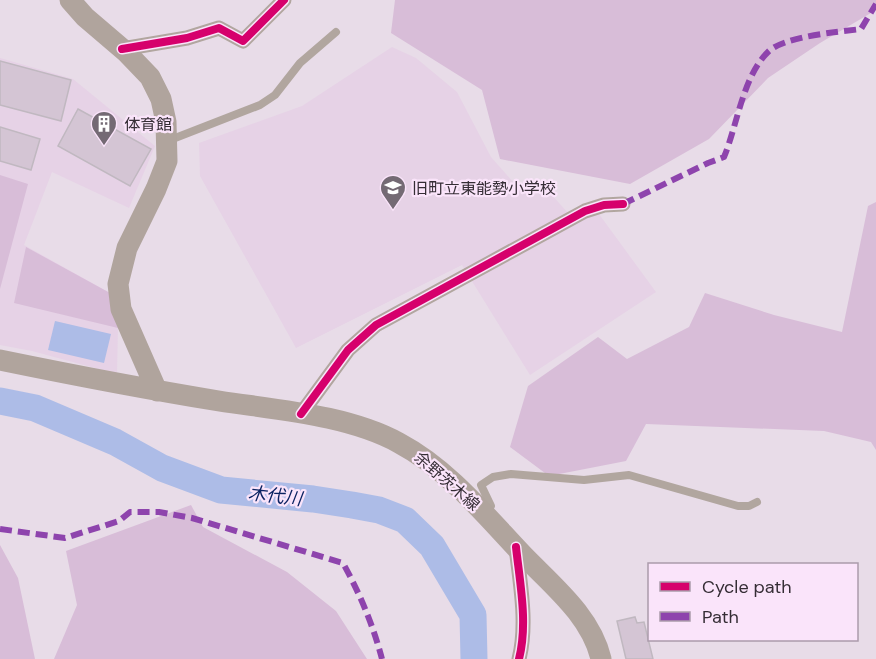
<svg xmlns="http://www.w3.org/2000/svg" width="876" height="659" viewBox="0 0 876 659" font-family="'DM Sans','Noto Sans JP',sans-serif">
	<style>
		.built { fill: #e6d2e6 }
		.green { fill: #d8bdd8 }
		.water { fill: #adbce7 }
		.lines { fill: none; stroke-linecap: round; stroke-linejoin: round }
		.river { stroke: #adbce7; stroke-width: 27 }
		.building { fill: #d4c5d4; stroke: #c0b8c0; stroke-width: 1.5 }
		.service { stroke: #b1a69f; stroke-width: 8 }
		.minor { stroke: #b1a69f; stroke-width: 15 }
		.secondary { stroke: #b0a49d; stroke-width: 21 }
		.quiet { stroke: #8e44ad; stroke-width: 6; stroke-dasharray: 12 6; stroke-linecap: butt }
		.cycleway-casing { stroke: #fae4fa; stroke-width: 11 }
		.cycleway { stroke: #d6006c; stroke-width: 8 }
		.labels { text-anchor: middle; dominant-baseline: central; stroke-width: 4.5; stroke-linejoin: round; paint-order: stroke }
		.poi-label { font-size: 16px; fill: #352d35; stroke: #fae4fa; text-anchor: start }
		.street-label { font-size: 16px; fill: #352d35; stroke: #fae4fa }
		.water-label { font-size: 18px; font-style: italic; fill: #0b2362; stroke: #fae4fa }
	</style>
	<rect width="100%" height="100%" fill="#e8dce8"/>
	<path class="built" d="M392,47L416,58L457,92L491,157L514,183L542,184L568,213L596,210L656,292L530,375L462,265L296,348L200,176L199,143L302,106Z
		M0,58L73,79L155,146L129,208L52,172L24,245L110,293L118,328L117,374L32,351L0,345Z"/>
	<path class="green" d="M395,0H876V10L820,43L768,78L709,139L630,184L500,159L482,90L391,33Z
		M0,175L28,184L0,289Z
		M876,202V450L871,442L824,431L646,424L626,461L549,476L510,447L528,386L598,337L627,359L689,327L705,293L774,315L842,332L868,206Z
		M26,247L110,293L118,328L14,303Z
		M191,505L203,527L287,572L336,611L367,659H54L77,605L66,551Z
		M0,545L18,578L35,659H0Z"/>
	<path class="water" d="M55,321L111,334L104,363L48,350Z"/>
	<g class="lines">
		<path class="river" d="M0,401L35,408L115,442L162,468L221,490L313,499L352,505L379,510L405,520L432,546L473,615L474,659"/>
	</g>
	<path class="building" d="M0,61L71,80L61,121L0,105Z
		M78,109L151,149L130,186L58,146Z
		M0,127L40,139L31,170L0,161Z
		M635,617L637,623L644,622L653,659H626L617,621Z"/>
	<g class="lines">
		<path class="service" d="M170,140L260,105L275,95L300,63L336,32
			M486,512L491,506L481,485L493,477L511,474L584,480L629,475L738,506H749L757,502"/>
		<path class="minor" d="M122,49L187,38L219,28L243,41L284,0
			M301,414L348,350L376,325L585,211L604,205L623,204
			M516,547C520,584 528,623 519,659"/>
		<path class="secondary" d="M70,0L85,17L126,52L150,77L161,99L166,122L167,161L156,189L127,248L118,284L121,309L157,391
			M0,360C73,375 146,389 219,401C277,410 348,415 399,443C448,469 485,515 523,555C553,586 591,616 601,659"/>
		<path class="quiet" d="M623,204L708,163L724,157C737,126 743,76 768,52C784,36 838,32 861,29L876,4
			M0,529L65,538L119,521L130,512H159L192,518L343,563C360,594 373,625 382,659"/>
		<defs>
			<path id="cycleway" d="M122,49L187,38L219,28L243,41L284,0
				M301,414L348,350L376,325L585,211L604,205L623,204
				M516,547C520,584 528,623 519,659"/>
		</defs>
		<use href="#cycleway" class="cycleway-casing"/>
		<use href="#cycleway" class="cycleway"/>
	</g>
	<defs>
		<symbol id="building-pin" viewBox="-11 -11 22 30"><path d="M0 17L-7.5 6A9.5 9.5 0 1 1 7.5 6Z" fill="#746a74" stroke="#fae4fa"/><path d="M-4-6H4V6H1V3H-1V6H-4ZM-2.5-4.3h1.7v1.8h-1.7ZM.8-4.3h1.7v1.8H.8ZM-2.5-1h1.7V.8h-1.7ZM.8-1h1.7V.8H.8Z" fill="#fff"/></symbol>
		<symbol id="school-pin" viewBox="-11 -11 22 30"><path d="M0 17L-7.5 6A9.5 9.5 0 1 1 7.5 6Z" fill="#746a74" stroke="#fae4fa"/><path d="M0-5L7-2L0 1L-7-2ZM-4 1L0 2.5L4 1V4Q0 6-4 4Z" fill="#fff"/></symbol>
	</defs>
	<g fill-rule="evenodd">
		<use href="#building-pin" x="89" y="109" width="30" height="40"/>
		<use href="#school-pin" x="378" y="173" width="30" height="40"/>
	</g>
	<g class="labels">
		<g class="poi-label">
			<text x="124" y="124">体育館</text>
			<text x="412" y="188">旧町立東能勢小学校</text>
		</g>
		<g class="street-label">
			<text transform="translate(447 481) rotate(41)">余野茨木線</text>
		</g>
		<g class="water-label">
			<text transform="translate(275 496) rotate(7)">木代川</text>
		</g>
	</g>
	<rect x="648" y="563" width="210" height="78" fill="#fae4fa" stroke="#ab9bab" stroke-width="1.5"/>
	<rect x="660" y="582" width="30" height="9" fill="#d6006c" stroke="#ab9bab" stroke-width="1.5"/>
	<text x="702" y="593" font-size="18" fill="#352d35">Cycle path</text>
	<rect x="660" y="612" width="30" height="9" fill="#8e44ad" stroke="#ab9bab" stroke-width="1.5"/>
	<text x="702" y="623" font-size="18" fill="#352d35">Path</text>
</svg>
